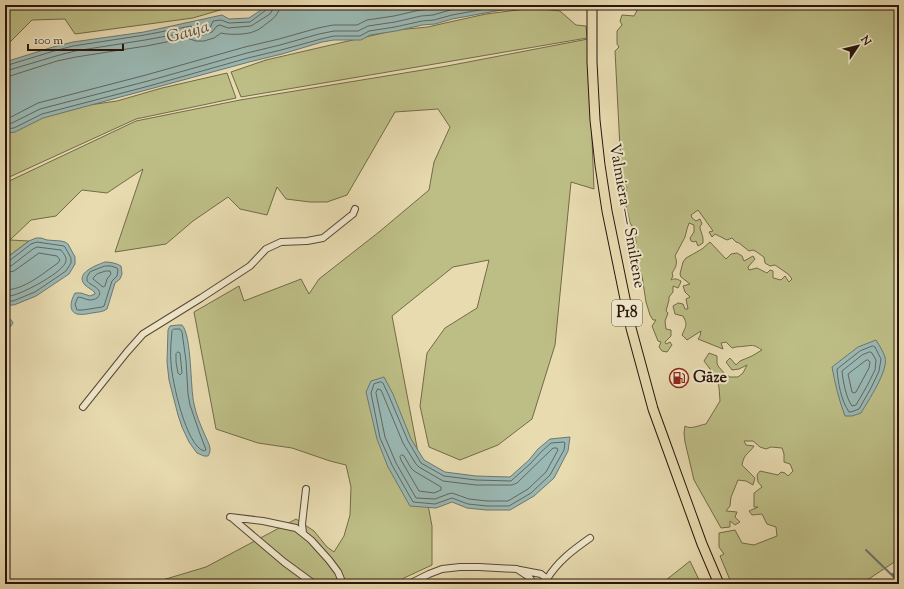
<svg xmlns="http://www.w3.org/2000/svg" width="904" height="589" viewBox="0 0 904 589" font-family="'Sorts Mill Goudy',serif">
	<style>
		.green { fill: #bdbe86; stroke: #736a49 }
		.water { fill: #9ab9b5; stroke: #6d7771 }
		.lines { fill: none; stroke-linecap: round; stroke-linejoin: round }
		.shore { stroke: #626760; stroke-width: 1 }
		.stream { stroke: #6d7771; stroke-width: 2 }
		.street-casing { stroke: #594635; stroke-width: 8 }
		.primary-casing { stroke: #29150c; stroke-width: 11 }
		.street { stroke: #f0e8cc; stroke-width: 6 }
		.primary { stroke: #e8dbb0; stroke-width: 9 }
		.labels { text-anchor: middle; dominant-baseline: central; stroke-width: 4; stroke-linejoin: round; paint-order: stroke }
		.shield { fill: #f0e8cc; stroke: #655446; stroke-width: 1 }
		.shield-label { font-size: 15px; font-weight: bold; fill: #29150c }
		.street-label { font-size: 16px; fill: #29150c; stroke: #f0e8cc }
		.poi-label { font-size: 16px; font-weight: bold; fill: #29150c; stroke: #f0e8cc; text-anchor: start }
		.water-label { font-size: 17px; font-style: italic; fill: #514e47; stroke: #f0e8cc }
	</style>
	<rect width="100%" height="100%" fill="#e8dbb0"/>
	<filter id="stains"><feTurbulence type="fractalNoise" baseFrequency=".005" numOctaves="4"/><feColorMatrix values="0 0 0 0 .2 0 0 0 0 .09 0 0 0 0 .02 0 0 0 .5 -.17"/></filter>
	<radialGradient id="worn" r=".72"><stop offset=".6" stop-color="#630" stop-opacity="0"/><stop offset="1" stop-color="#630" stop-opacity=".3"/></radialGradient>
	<path class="green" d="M5,5H252L243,7L227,8L193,18L75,34L65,19L32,20L5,47Z
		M640,5L899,6V559L861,584H730V580L720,556L724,554L719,547V533L735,530L742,543L754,545L777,536L776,527L767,524L762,514L752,515L749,511L758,507H754V493L762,487L758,482L757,475L760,471L778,475L781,472L785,473L788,476L793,471L790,464L784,462V454L782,448L771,447L766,449L760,447L753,441H744L746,445L754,446C749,454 744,453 742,465L755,478L753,485L746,481L738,480L731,497L730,506L726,511L737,512L735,517L740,522L735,525L730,521V527L721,528L694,480L685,442L684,433L685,426C691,430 699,425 706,424L720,401L719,387L716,377L704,361L709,353L717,356V363L718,366L725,374L730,377H738L743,373L747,365L739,369L732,370L726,362L730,358L736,365L740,361L752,356L762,350C754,345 754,345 746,346C741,347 738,346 732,348L726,342L721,343L723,349L698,339L700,336L701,331L687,340L682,335C686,326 688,325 683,316L675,314L673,306L678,303L683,304L685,309H688L686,299L690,297L685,292L683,286L690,284L681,277L680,274L683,262L686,258L702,249L710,242L726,259L731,254L737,253L742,256L744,261L753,256L755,259L748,267L749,270L757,268L767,273L770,270L773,271V278L781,280L785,276L789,282L792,279L788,274L775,265L770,266L765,263L764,257C760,255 758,252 753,250L749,251L739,243L736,242L732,238L727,240L715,234L712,237L709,232L713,231L711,228L698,210L691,215L692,218L696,221L700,219L702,224L700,226V228L703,238V243L698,246L696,241L694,242L691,241L690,238L694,232V225L689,223L687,229L685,237L675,256C678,263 676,267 672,273L673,276L671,280C675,278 677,279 681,281L680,284L678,288L673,286V292L669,297V300L666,311L668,313L665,321L666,329L671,330V336L665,342L666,344L670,342L672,345L667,352L662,351L659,347L661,342L658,341L652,326L656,320H653L650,315L646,302L642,276L638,266L634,254L636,242L634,229L630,223L628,214L626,206L625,195L627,187L622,185L620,178L622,171L621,167L615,51L619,47L617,44V31L622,25L620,21L622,15L634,16Z
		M533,8L560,11L576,25L586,26L587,38L241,97L231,72L266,60L396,30L428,27L445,23L486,14Z
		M588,39L594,189L571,182L555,345L532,419L498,445L460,460L429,447L420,406L427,353L445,328L477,308L489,260L453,267L392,316L432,526V565L404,578L398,584H149L206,567L296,519L314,531L327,547L334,552L344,536L350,515L351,487L346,465L330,461L292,448L258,443L216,429L194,312L239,286L244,301L301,279L309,294L319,279L379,232L429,190L434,162L450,127L438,109L395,112L347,195L327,202H310L286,199L277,187L267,215L240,209L228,197L193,221L166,244L115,252L143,169L107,193L82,190L56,216L31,220L10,240L29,241L5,259V183L136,121L240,100L447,66Z
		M227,73L236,98L136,119L5,179V129L68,108L117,101L162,88Z
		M690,561L701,584H661Z"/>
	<path class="water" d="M265,5H529L452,19L435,24L422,25L396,31L370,35L361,40H334L322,42L282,54L249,62L150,89L43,118L15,132L9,133H5V62L53,47L73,42L144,32L222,15L229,19L249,18L264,8Z
		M36,238H41L47,240L61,241L65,242L68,244L75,257V264L69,274L36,296L14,305H5V259L29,241Z
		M105,262C110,262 116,263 121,266L122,274L120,279L115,283L107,309C103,312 98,312 92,313C87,314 82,315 77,314C67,311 72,298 75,293H81L90,296L95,294V293C92,289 88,288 85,285C74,273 97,265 105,262Z
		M5,317C10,318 11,319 13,323L11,326L5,329Z
		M178,325H182C192,336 190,387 194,404C196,414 200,424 204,433C206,438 209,443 210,448C210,451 210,453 208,456H204L197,453L189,442L182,427L178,415L169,380L167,362L168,330L170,326Z
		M876,340C879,345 883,351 885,357C889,370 868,401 861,413L852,416H845C839,400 835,384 832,367L858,347Z
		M384,377L393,394L411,439L424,460L445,472L476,476L510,477L529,460L538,449L550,439L570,437L568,451L554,478L534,496L510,510H486L467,508L452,502L436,508L410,506L388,467L377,439L366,392L371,381Z"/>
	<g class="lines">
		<path class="shore" d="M5,66L54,51L73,46L145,35L191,26L196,30H202L210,28L213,21L221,20L229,23L250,22L266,10L268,8V5
			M5,71L9,70L56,56L75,51L145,40L189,32L196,35H203L212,32L217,26L220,25L228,28L251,26L270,14L273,9L274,5
			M5,77L10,76L57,61L76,57L146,46L187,38L196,41H204L214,38L221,33C228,35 248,35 255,31C259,30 262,27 266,24C273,19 279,15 280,5
			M5,118H9L38,103L146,75L245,47L279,39L318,28L333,25H357L367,20L394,16L420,10L432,9L445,5
			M5,124L12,123L40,109L148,81L247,53L280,45L319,34L334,31H358L368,26L395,22L421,16L433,15L450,10L478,5
			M5,129L14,128L42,114L149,86L248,58L281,50L321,39L334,36H360L369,31L395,27L422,21L434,20L452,15L507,5
			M5,262L9,261L31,244L37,242L64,246L65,247L71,258V263L66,271L35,292L13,301H5
			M105,266H111L117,268L118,270L117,276L112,281L104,306L102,307L83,310H77L75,304L78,297C82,297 86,300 90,300C92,300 96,299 97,298C106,290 90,285 87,281C87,280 87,278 87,277L90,272Z
			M5,267L11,266L33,249L37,247L61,250C63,253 67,257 66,261C64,272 25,292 14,295C11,296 8,296 5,296
			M106,271H110L111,274L107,279L105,286L103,287L93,279V278L97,274Z
			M5,273L14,271L39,253L57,256L60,260L58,263C42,274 24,290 5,290
			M174,329H180L182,332L186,361L188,394L190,405L200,434L205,447L206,450L204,451C186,446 172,381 171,363C170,353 171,342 172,331Z
			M873,346L875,347L881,359L879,371L871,388L859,409L851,412H849C841,400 838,383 837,369L860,351Z
			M178,352L180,353L182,373L180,375L178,373L176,362V354Z
			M870,352L872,353L876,360L875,370L867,386L856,405L852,406C846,398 843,381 842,371L862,355Z
			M868,360L870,362L869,368L856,392L854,393L852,392L848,374L865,361Z
			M381,382L383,383L389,396L408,441L421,463L444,476L476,480L511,481L531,463L541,452L551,443L564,442L565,443L564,450L550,475L531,493L509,506H487L468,504L452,498L435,504L413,502L392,465L380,438L371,393L374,384Z
			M378,389L381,390L403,443L416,464L419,467L443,481L476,485H512L517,483L553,448H557L558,450L546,472L528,489L508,501H487L469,499L452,493L448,494L435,499L416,498L396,463L385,437L376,393Z
			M402,455L404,456L411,468L414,471L441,487V490L434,493L419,491L401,460L400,457Z"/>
		<path class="stream" d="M866,550L899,582
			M892,574L899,575"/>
		<defs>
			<path id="street" d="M83,407L127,352L143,334L201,298L250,266L266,249L281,242L307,241L323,238L353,214L355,209
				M230,517L263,521L296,528L311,540L329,560L338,572L343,584
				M232,518L284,562L314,584
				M303,533L302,524L306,489
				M520,570L541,574L547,579V584
				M547,579C558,561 573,550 590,538
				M409,584L429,574L442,569L460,567H479L517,569L529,577L534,584"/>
			<path id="primary" d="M592,5V62L595,120L600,165L607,211L631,328L653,409L702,544L719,584"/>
		</defs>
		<use href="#street" class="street-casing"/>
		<use href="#primary" class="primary-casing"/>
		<use href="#street" class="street"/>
		<use href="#primary" class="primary"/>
	</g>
	<defs>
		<symbol id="fuel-ring" viewBox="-11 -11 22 22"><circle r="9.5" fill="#f0e8cc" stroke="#8f2418" stroke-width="1.5"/><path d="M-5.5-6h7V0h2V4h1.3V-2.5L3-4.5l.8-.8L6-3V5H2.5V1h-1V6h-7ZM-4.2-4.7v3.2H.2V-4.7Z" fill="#8f2418"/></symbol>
	</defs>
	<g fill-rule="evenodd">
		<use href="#fuel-ring" x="668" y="367" width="22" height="22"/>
	</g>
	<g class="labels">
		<rect class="shield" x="612" y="300" width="30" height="26" rx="3"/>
		<g class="shield-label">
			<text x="627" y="313">P18</text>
		</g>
		<g class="street-label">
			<text transform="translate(626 216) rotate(80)">Valmiera — Smiltene</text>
		</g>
		<g class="poi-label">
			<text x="693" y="378">Gāze</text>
		</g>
		<g class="water-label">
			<text transform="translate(188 33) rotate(-16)">Gauja</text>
		</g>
	</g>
	<rect width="904" height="589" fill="none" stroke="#e8dbb0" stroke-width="20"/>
	<rect x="6" y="6" width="892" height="577" fill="none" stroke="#29150c" stroke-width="2"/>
	<rect x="10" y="10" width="884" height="569" fill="none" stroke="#29150c"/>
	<g transform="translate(858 46) rotate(55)" stroke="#f0e8cc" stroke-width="3" paint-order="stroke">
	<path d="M0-3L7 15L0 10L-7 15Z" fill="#29150c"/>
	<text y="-6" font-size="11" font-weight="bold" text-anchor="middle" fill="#29150c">N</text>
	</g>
	<path d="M28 44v6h95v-6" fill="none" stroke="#29150c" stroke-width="2"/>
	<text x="34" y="44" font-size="12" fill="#29150c" stroke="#f0e8cc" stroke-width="3" paint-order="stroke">100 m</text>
	<rect width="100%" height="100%" filter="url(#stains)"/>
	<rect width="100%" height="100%" fill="url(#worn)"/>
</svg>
